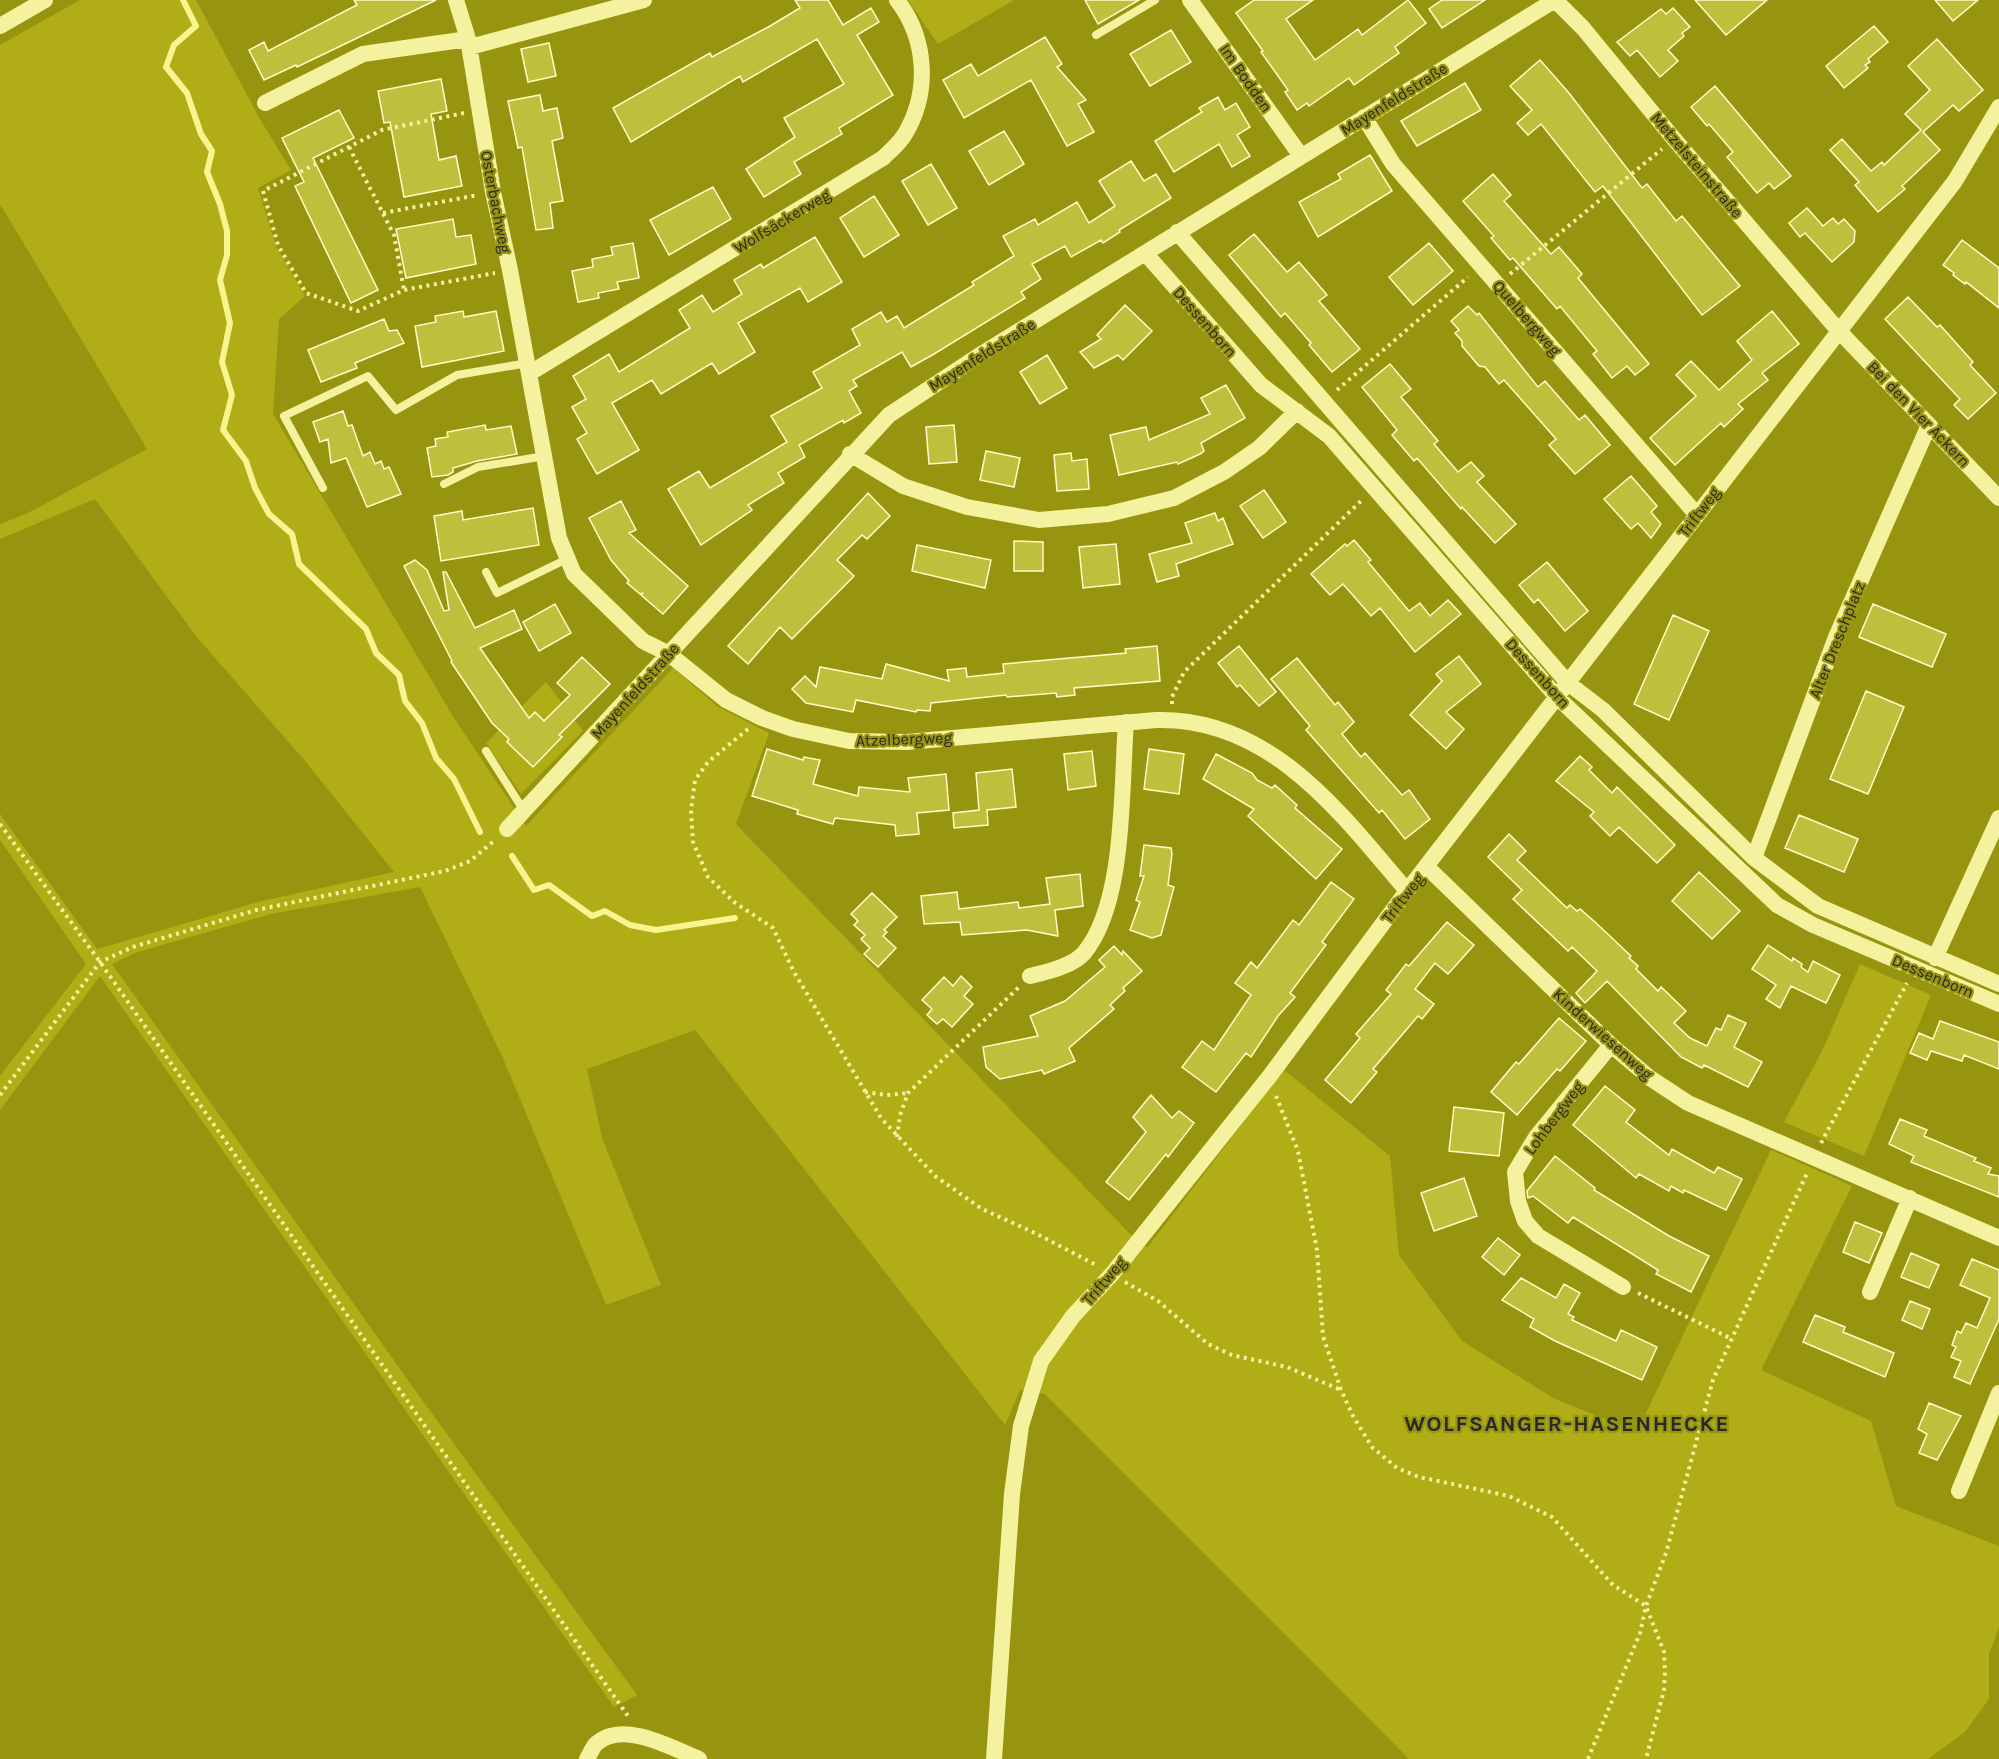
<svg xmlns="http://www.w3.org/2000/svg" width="1999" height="1759" viewBox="0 0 1999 1759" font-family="Karla,sans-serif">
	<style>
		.green { fill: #b1ad17 }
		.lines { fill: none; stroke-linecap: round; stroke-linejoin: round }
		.stream { stroke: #f8f490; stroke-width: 6 }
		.building { fill: #c0be3d; stroke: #fefdc7; stroke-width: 1.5 }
		.path { stroke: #f4f29f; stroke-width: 4; stroke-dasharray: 3 4.5; stroke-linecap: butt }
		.service { stroke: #f4f29f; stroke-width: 8 }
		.minor { stroke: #f4f29f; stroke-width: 16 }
		.labels { text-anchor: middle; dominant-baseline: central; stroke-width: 4.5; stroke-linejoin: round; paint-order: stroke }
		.street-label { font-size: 16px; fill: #292929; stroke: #979510 }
		.district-label { font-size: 22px; font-weight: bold; letter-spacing: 1.5px; fill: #292929; stroke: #979510 }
	</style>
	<rect width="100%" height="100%" fill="#979510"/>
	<path class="green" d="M80,0H196L261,121L291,170L258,188L276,246L305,296L279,319L273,414L454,718L526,826L673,668L718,707L769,733L736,824L1129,1233L1147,1248L1284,1070L1390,1156L1399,1255L1462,1341L1553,1398L1637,1432L1771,1150L1852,1186L1761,1370L1871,1421L1896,1506L1999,1546V1627L1989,1654V1699L1965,1732L1928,1759H1409L1045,1394L1020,1390L1005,1425L695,1030L587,1069L602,1138L661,1285L606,1305L502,1056L420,887L271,914L137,952L112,964L420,1397L637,1695L614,1707L100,976L0,1110V1076L86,964L0,840V814L97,949L262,901L394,872L306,762L196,636L95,499L0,539V524L26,514L147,449L0,204V45Z
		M908,0H1014L938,44Z
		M546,682L583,731L521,794L486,743Z
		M1860,964L1931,995L1864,1156L1784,1122L1824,1047Z"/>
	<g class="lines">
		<path class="stream" d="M183,0L196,26L174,45L166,67L187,93L201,134L212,151L207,172L220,204L227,231V255L220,280L230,323L222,362L232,395L223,430L246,461L255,488L269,514L292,534L299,564L366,629L376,653L399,675L405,701L422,723L436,758L454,779L480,832
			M512,856L534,890L549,885L592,916L605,911L630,925L656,930L735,918"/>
	</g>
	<path class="building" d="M354,0H436L297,67L296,65L264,80L249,50L264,42L268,51L357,5Z
		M795,0H828L843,25L871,8L879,22L857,35L893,95L839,128L842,134L794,162L801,174L764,197L746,169L795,137L784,118L844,84L817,39L743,82L740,76L631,142L613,108L710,53L712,57L770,26L800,8Z
		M1085,0H1139L1098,24Z
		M1254,0H1313L1286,19L1315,60L1358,29L1362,35L1408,0L1426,23L1395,47L1399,53L1354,85L1349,78L1309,106L1307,103L1297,110L1285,92L1288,90L1261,52L1263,51L1236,13Z
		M1442,0H1485L1442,28L1429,9Z
		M1695,0H1767L1726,35Z
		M1935,0H1978L1953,21Z
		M1673,8L1690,27L1682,33L1684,36L1668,50L1678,61L1660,77L1637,50L1630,56L1617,42L1661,9L1666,14Z
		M1874,26L1888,42L1868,59L1870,62L1865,65L1868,68L1844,88L1826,66Z
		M1171,30L1191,62L1150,86L1130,54Z
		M1045,37L1062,64L1057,67L1086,100L1078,104L1094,132L1067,146L1031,80L964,118L943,80L971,64L978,76Z
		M1937,39L1983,90L1959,111L1953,105L1923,132L1940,150L1902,186L1905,189L1878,212L1855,185L1859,182L1830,150L1842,139L1871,171L1882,162L1884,165L1921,130L1905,114L1930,90L1908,66Z
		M549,43L556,76L528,82L521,49Z
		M1540,60L1569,93L1642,188L1647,184L1676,221L1682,216L1740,286L1702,315L1603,186L1595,192L1541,124L1528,135L1517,123L1532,110L1510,86Z
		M441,79L447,111L431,114L439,160L456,156L462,186L404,197L390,122L384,123L378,91Z
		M1465,83L1481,110L1417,146L1401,121Z
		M1715,86L1791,176L1774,189L1769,183L1757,193L1727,157L1733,152L1709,124L1707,126L1691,107Z
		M540,95L543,111L557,108L563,138L552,141L563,201L550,203L553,228L536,230L522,147L518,148L508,101Z
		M1218,97L1225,110L1236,103L1250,127L1237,135L1250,156L1232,167L1219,144L1174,172L1155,141L1202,112L1199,108Z
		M339,110L354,138L313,158L378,290L351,303L295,186L304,182L282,138Z
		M1004,131L1024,164L989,185L969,151Z
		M1370,155L1392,191L1318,237L1299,202L1341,179L1338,174Z
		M1131,161L1144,181L1156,174L1171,198L1119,230L1120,232L1103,243L1101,240L1071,257L1065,246L1032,264L1041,279L1021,292L1025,298L934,354L911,367L902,352L853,380L857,386L849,391L861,413L844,423L843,420L799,445L805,457L778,473L784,483L748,505L752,510L701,545L668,489L699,471L710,488L787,442L771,416L822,388L813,372L860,345L852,329L881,312L887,322L897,316L904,328L974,285L972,282L1014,256L1003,236L1035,219L1038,225L1077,202L1089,223L1115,206L1099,181Z
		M931,164L957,208L928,225L902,181Z
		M1493,174L1511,195L1504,201L1551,254L1559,247L1582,274L1578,278L1649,364L1635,375L1627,366L1612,378L1593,354L1597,351L1560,306L1557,309L1513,258L1510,260L1491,238L1494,236L1463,201Z
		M713,187L731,219L669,255L650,220Z
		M874,196L899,235L864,257L840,218Z
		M1807,208L1823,226L1833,218L1838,224L1844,219L1855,231L1854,242L1832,262L1805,233L1800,237L1789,223Z
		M453,219L456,237L471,235L476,264L406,278L396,229Z
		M1254,234L1287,272L1299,262L1327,295L1319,301L1360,349L1332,372L1309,345L1311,343L1285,313L1281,317L1229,255Z
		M815,237L842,282L808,302L800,288L738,323L755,352L719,374L712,363L661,394L652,380L612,403L639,450L597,474L577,439L587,433L572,407L586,399L573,376L609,354L619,372L690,328L679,310L702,295L713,312L742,294L734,280L761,264L763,268Z
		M1962,240L1999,268V308L1966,282L1965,284L1953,275L1954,273L1943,265Z
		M633,243L639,278L617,282L619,289L598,293L599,298L578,302L572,271L593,267L592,259L613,255L611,247Z
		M1429,243L1453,271L1413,305L1389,277Z
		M1908,297L1937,327L1940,325L1973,362L1970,365L1996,393L1968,419L1954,405L1960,399L1885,319Z
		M1125,305L1152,331L1123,360L1118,355L1094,368L1080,352L1101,339L1097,335Z
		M1468,306L1477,315L1479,313L1538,387L1545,381L1579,420L1585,415L1610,445L1575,474L1549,445L1556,439L1504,380L1499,384L1485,367L1479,366L1462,346V341L1455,333L1459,330L1451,321Z
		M463,311L464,317L496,311L504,351L422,367L415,326L436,322L435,316Z
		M1772,311L1799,344L1762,373L1768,380L1738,404L1743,409L1724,427L1721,423L1675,465L1650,438L1696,396L1676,375L1691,361L1719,390L1752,360L1737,341Z
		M384,319L389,331L397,330L404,343L355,363L357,368L321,382L308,350Z
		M1047,355L1067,388L1040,404L1020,372Z
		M1390,364L1411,389L1401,397L1438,441L1434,444L1458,472L1471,462L1484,476L1477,482L1516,524L1495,543L1462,507L1461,509L1417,458L1414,461L1392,435L1397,430L1362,387Z
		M1226,385L1245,418L1201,443L1204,451L1200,454L1178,464L1177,462L1119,475L1110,435L1146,427L1149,440L1210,414L1201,398Z
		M343,411L348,426L352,425L363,456L370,452L375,464L381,461L384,469L389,467L401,494L367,507L346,458L331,463L328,439L320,442L313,422Z
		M485,425L486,430L511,426L517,454L477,461L453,468V472L448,475L432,477L427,448L436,446L435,439L448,437L447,432Z
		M954,425L957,462L929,464L926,427Z
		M986,451L1020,458L1014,487L980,480Z
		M1071,453L1072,461L1087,459L1089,489L1057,491L1054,455Z
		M1631,476L1657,506L1651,512L1661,524L1651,538L1638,523L1631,529L1604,499Z
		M1264,490L1286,522L1263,538L1240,506Z
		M868,493L890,516L867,539L862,535L837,560L854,576L792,639L780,627L748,664L728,646Z
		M621,501L636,530L629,533L688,586L663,614L641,595L643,593L640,594L627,583L629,581L611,560L589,518Z
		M533,508L539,545L441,561L434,516L462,511L463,520Z
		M1215,513L1218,521L1223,518L1233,544L1176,564L1179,576L1157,582L1149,554L1192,543L1185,523Z
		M1354,540L1371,560L1368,562L1409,611L1420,603L1430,616L1448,600L1461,614L1415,652L1380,608L1371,616L1343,584L1330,595L1311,574L1345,544L1347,546Z
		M1014,541L1043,542V571H1014Z
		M1116,544L1120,584L1083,588L1079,547Z
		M917,545L991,560L985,588L912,571Z
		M415,560L427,570L444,611L449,610L443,572H446L475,628L514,610L522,629L480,648L529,718L535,712L544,721L570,695L557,683L582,657L610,684L559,735L562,737L533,767L507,742L509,739L492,723L451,662L452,661L404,566Z
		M1547,562L1588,611L1565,631L1538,599L1534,603L1519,585Z
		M555,604L571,633L539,651L523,622Z
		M1873,604L1946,634L1932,667L1859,637Z
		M1673,615L1709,631L1669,720L1634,704Z
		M1157,646L1160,681L1074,688L1075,695L1057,697L1056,693L1007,697L1006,695L931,703L930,711L917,710L916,712L856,700L853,712L806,703L792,689L805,676L816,687L820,667L882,679L886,664L949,681L947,670L966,668L967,677L1004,673L1003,664L1126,653L1125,649Z
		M1239,646L1276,692L1259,706L1240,685L1237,687L1218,663Z
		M1459,656L1481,684L1446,712L1464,729L1446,749L1410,715L1442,681L1436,674Z
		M1297,658L1335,705L1338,702L1354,722L1342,734L1361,757L1365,753L1402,795L1409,790L1430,819L1405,839L1382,810L1379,813L1306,730L1310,726L1271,679Z
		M1866,691L1904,707L1868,794L1830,779Z
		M767,749L803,760L804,757L820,760L813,784L858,796L859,787L910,792L908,778L946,774L949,810L917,813L919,834L896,836L895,825L835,818L833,824L797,814L798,810L752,796Z
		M1149,749L1184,754L1179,794L1144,789Z
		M1092,751L1096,786L1068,790L1064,754Z
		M1216,754L1252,773L1257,780L1272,788L1275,785L1297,805L1295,808L1342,849L1316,879L1248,816L1254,809L1203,779Z
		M1580,756L1592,767L1589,770L1612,793L1617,787L1675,845L1657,863L1619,827L1610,836L1590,816L1594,812L1556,781Z
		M1012,769L1016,807L987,810L988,825L954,828L953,813L979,810L976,773Z
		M1799,815L1858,839L1844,872L1785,848Z
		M1509,834L1526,851L1517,860L1567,908L1570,905L1577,911L1580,909L1595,922L1631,956L1629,958L1638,966L1636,969L1658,991L1661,987L1686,1011L1674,1023L1690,1038L1707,1046L1716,1028L1721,1030L1728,1015L1746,1023L1734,1047L1762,1062L1748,1087L1704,1065L1702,1068L1681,1057L1607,981L1585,1003L1576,993L1597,971L1572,947L1568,951L1513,899L1522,890L1488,857Z
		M1144,845L1171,848L1172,854L1168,885L1174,887L1161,935L1152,938L1130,930L1140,902L1136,900L1144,876H1140Z
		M1699,872L1740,911L1712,939L1672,901Z
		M1080,874L1083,906L1055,910L1058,936L1027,930L962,935L960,922L924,924L921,896L957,892L959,909L1018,902L1019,908L1050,904L1046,878Z
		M1331,882L1354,899L1322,942L1326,945L1290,993L1295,997L1278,1016L1251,1057L1246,1053L1216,1092L1182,1067L1202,1041L1214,1050L1251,995L1235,983L1251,962L1257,968L1293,920L1299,925Z
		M872,893L897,917L884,930L887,932L883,936L896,948L878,967L864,954L870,948L861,939L865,935L854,925L858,921L851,914Z
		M1447,922L1474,945L1448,974L1435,963L1415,989L1434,1004L1422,1019L1418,1016L1373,1069L1377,1072L1351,1103L1325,1080L1360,1038L1356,1034L1391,994L1386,990L1406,964L1409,966Z
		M1768,945L1792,961L1793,958L1802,964L1801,967L1808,972L1813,961L1840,975L1826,1003L1791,986L1780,1008L1766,999L1776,985L1752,969Z
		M1114,946L1122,955L1123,951L1142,971L1123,988L1125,991L1110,1005L1114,1009L1069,1048L1075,1061L1044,1074L1042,1070L1000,1079L986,1067L983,1047L1038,1036L1030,1016L1065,1001L1105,967L1099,960Z
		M961,976L972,987L964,996L973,1004L952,1027L943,1019L937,1024L927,1015L932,1009L922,1000L944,977L953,986Z
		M1559,1018L1586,1041L1560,1071L1557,1069L1517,1115L1491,1092L1516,1062L1519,1064Z
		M1940,1021L1999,1042V1069L1964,1055L1962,1061L1931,1051L1927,1060L1910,1053L1919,1033L1933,1039Z
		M1605,1086L1635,1110L1626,1122L1669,1155L1672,1149L1714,1173L1718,1167L1742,1179L1726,1210L1684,1190L1683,1193L1671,1186L1669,1191L1639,1174L1636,1178L1573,1125Z
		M1151,1095L1172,1118L1179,1111L1194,1123L1168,1157L1166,1154L1129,1200L1106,1182L1146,1132L1133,1117Z
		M1454,1107L1504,1113L1499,1156L1449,1151Z
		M1900,1119L1927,1130L1924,1136L1976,1158L1974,1161L1991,1168L1988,1174L1999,1176V1197L1911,1162L1914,1156L1889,1144Z
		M1555,1156L1595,1188L1594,1190L1669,1236L1709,1256L1691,1292L1656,1274L1658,1270L1573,1217L1568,1223L1533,1196L1528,1198L1527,1191Z
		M1464,1178L1477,1216L1434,1231L1421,1193Z
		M1855,1222L1882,1233L1869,1263L1843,1252Z
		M1498,1238L1520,1255L1504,1275L1482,1257Z
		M1911,1253L1939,1265L1929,1288L1901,1277Z
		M1972,1259L1999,1270V1319L1970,1384L1954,1377L1961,1361L1951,1357L1956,1347L1952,1345L1957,1331L1961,1333L1966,1323L1977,1328L1990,1298L1960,1285Z
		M1521,1278L1556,1298L1564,1284L1580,1293L1568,1314L1574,1317L1572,1320L1616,1341L1621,1330L1657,1347L1642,1380L1555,1341L1530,1327L1534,1319L1502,1300Z
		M1910,1301L1930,1309L1922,1329L1902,1320Z
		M1815,1315L1845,1327L1843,1332L1894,1353L1885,1377L1803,1342Z
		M1929,1403L1961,1416L1937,1460L1919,1453L1927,1434L1918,1429Z"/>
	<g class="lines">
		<path class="path" d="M464,113L382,130L263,191L278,245L306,293L358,311L404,290L495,273
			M349,147L394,235L404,290
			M383,213L478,195
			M1510,274L1662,149
			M1337,390L1468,277
			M1172,704V697L1184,672L1363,499
			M748,729L708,762L695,780L691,810L693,842L708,877L734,902L773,928L794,972L881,1118L935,1176L982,1209L1035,1233L1098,1266
			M0,824L100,962L630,1719
			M865,1092L887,1095L908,1093
			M0,1095L100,962L133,947L256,910L445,871L470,861L495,840
			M1276,1096L1298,1151L1317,1250L1323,1336L1341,1390L1353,1416L1372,1447L1397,1468L1419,1477L1509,1496L1552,1517L1613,1585L1646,1606L1664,1652L1665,1671L1664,1690L1646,1759
			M897,1137L900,1115L908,1093L1019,987
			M1821,1143L1907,983
			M1125,1282L1158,1301L1208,1344L1232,1355L1287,1367L1341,1390
			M1638,1293L1730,1338
			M1588,1759L1640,1633L1646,1606L1666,1553L1713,1380L1808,1171"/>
		<path class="service" d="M1096,35L1155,0
			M444,484L478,467L545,456
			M323,488L284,416L368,376L396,410L457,375L528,363
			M486,572L497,593L567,559
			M486,751L524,811"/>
		<path class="minor" d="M456,0L468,39L493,192L510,270L559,538L574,574L643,641L669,654L726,700L762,718L793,729L849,741L907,742L1156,720C1270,717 1340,812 1407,891
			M1190,0L1301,156
			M1555,0L1583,28L1674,139L1838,330L1999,498
			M0,26L45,0
			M470,47L644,0
			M265,103L363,54L468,39
			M1364,117L1393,164L1697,515
			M1177,232L1568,683L1603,710L1754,858L1818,906L1999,984
			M1146,254L1261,385L1329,436L1557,697L1777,905L1813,925L1999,1004
			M530,373L883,158C890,151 900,143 905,134C930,92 927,39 897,0
			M850,454L903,486L967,507L1039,520L1108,514L1174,498L1224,472L1259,448L1297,411
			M507,829L889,415L983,353L1555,0
			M1754,858L1836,637L1929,425
			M1427,867L1611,1045L1650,1078L1688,1103L1999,1238
			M1935,958L1999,818
			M1030,976C1046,972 1073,966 1084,953C1126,903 1121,786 1126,722
			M1611,1045L1536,1137L1515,1172L1518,1201L1525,1221L1538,1236L1623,1287
			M1870,1292L1910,1198
			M1959,1491L1999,1393
			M587,1759C590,1754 593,1746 597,1743C623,1720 672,1748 699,1759
			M994,1759L1012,1494L1021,1426L1041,1361L1073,1316L1112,1274L1269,1077L1407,891L1955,181L1999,107"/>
	</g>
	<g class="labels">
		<g class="street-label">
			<text transform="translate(1246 78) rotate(55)">Im Bodden</text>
			<text transform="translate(1394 99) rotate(-32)">Mayenfeldstraße</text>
			<text transform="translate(1697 165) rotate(50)">Metzelsteinstraße</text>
			<text transform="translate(496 202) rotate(79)">Osterbachweg</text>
			<text transform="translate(782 221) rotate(-31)">Wolfsäckerweg</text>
			<text transform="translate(1527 318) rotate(49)">Quelbergweg</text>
			<text transform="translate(1205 322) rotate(49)">Dessenborn</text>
			<text transform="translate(982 355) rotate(-32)">Mayenfeldstraße</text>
			<text transform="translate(1919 414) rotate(46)">Bei den Vier Äckern</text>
			<text transform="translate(1699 512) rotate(-53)">Triftweg</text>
			<text transform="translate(1837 640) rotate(-68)">Alter Dreschplatz</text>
			<text transform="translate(1538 673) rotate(48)">Dessenborn</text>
			<text transform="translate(635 691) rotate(-48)">Mayenfeldstraße</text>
			<text transform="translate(904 739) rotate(-2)">Atzelbergweg</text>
			<text transform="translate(1403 898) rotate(-52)">Triftweg</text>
			<text transform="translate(1933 976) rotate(23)">Dessenborn</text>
			<text transform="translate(1603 1034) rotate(42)">Kinderwiesenweg</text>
			<text transform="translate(1554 1118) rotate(-53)">Lohbergweg</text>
			<text transform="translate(1104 1281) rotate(-49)">Triftweg</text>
		</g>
		<g class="district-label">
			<text x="1567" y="1424">WOLFSANGER-HASENHECKE</text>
		</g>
	</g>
</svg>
